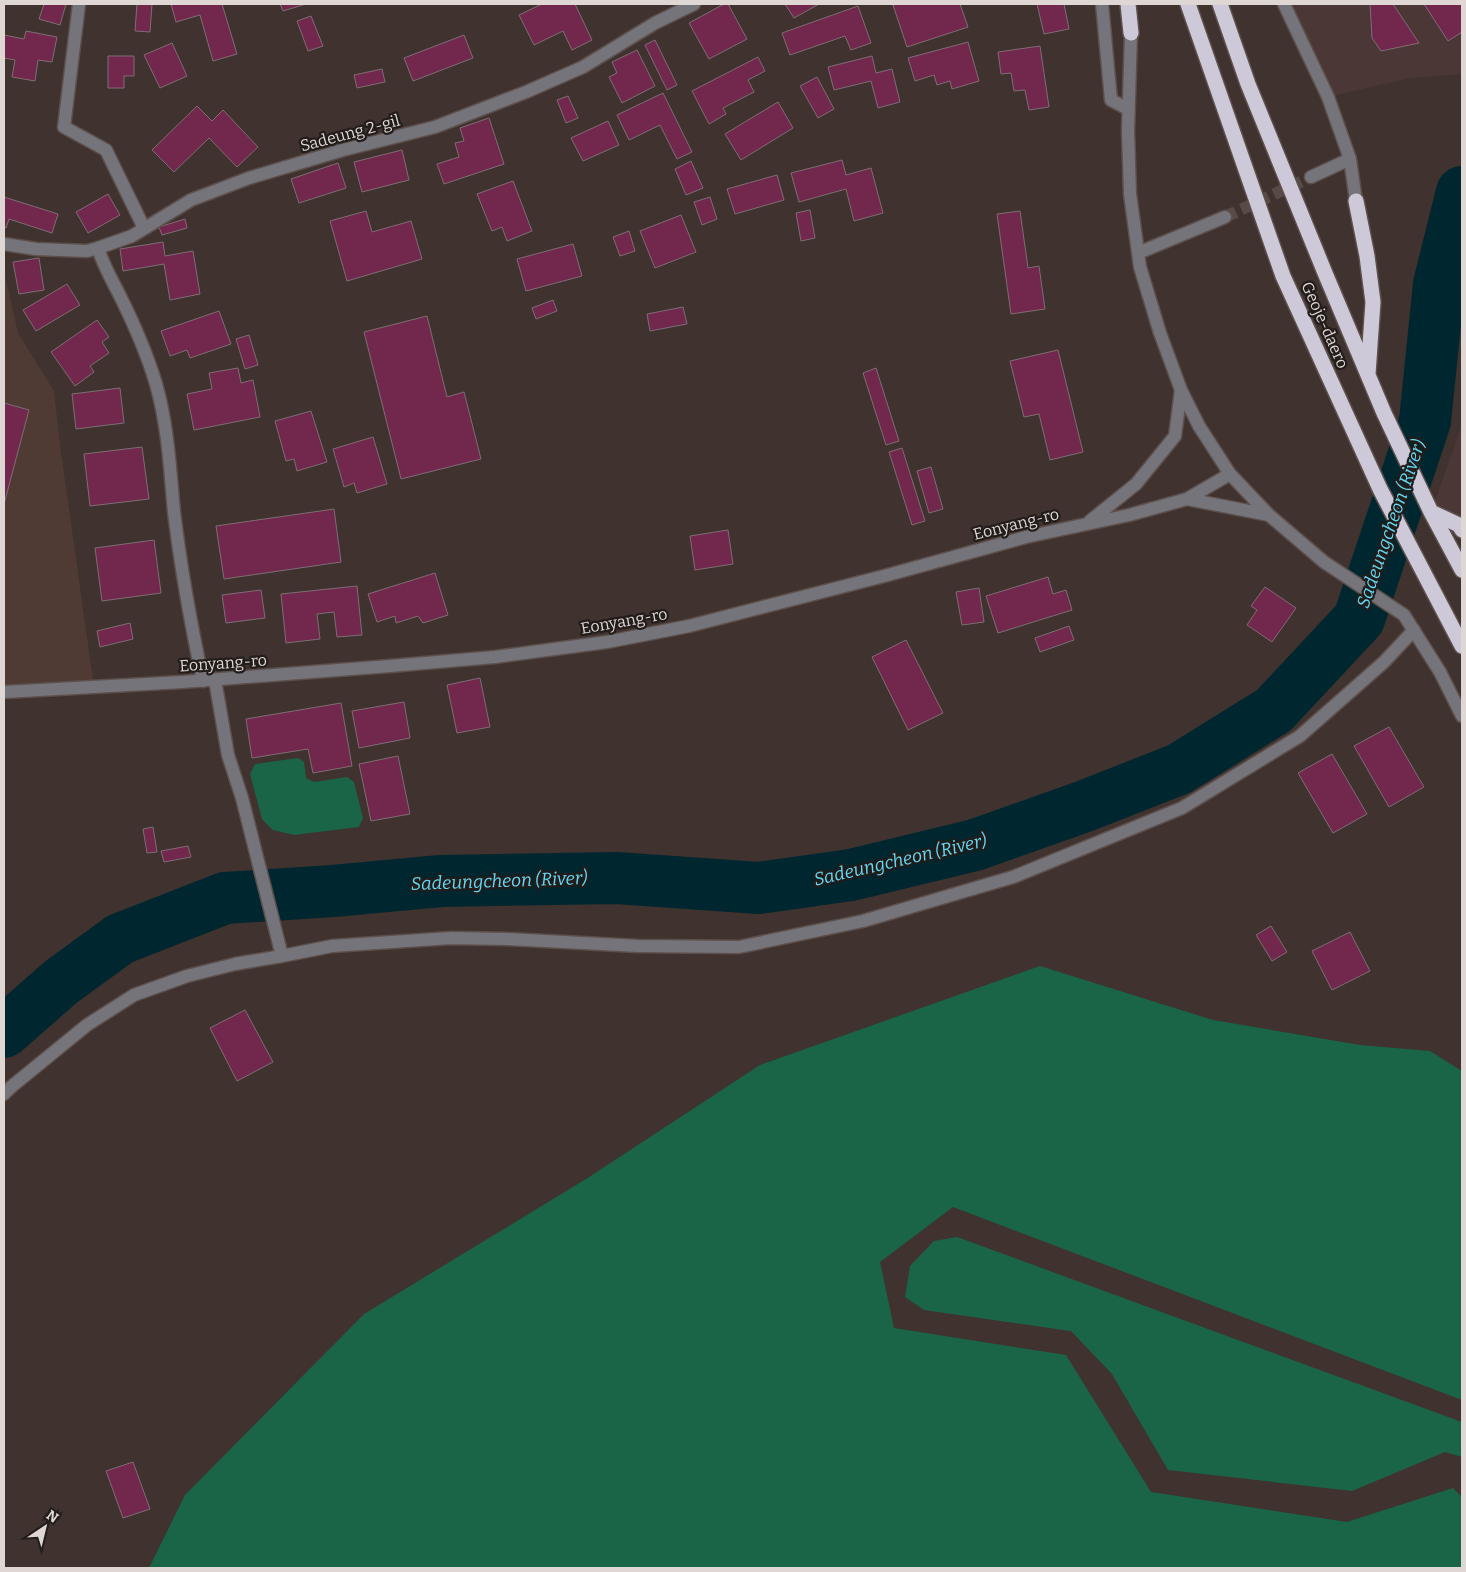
<svg xmlns="http://www.w3.org/2000/svg" width="1466" height="1572" viewBox="0 0 1466 1572" font-family="Bitter,serif">
	<style>
		.industrial { fill: #4c3737 }
		.built { fill: #4f3b34 }
		.green { fill: #1a6547 }
		.lines { fill: none; stroke-linecap: round; stroke-linejoin: round }
		.river { stroke: #00272f; stroke-width: 52 }
		.building { fill: #72274d; stroke: #7d6e74 }
		.minor-tunnel { stroke: #584b47; stroke-width: 12; stroke-dasharray: 12 6; stroke-linecap: butt }
		.minor-casing { stroke: #5d504c; stroke-width: 15 }
		.highway-casing { stroke: #5d504c; stroke-width: 18 }
		.minor { stroke: #75747a; stroke-width: 12 }
		.highway { stroke: #cdc9d8; stroke-width: 15 }
		.labels { text-anchor: middle; dominant-baseline: central; stroke-width: 4.5; stroke-linejoin: round; paint-order: stroke }
		.street-label { font-size: 16px; fill: #dfd7d3; stroke: #221c1a }
		.water-label { font-size: 18px; font-style: italic; fill: #60daf6; stroke: #221c1a }
	</style>
	<rect width="100%" height="100%" fill="#40322e"/>
	<path class="industrial" d="M1284,4H1462V74L1410,78L1328,97Z
		M1462,425V530L1431,512Z"/>
	<path class="built" d="M4,271L18,333L54,391L60,445L94,687L4,692Z"/>
	<path class="green" d="M298,758L304,762L306,778L314,782L347,777L354,782L363,818L359,827L294,835L273,830L262,819L250,774L255,764Z
		M1040,966L1213,1020L1360,1045L1430,1051L1462,1071V1400L953,1207L880,1262L894,1328L1066,1355L1151,1492L1347,1522L1453,1488L1462,1497V1568H149L185,1495L364,1314L586,1179L760,1065Z
		M957,1237L1462,1422V1457L1445,1452L1352,1491L1168,1470L1112,1374L1071,1331L924,1310L905,1297L910,1266L934,1241Z"/>
	<g class="lines">
		<path class="river" d="M4,1032L61,982L120,939L225,898L333,891L441,881L616,878L759,888L851,875L975,845L1085,806L1179,769L1274,710L1359,619L1425,421L1439,284L1462,192"/>
	</g>
	<path class="building" d="M44,4H66L60,25L39,19Z
		M137,4H152L150,32L135,31Z
		M171,4H222L237,54L213,61L200,15L176,22Z
		M280,4H306L283,11Z
		M542,4H575L592,40L572,50L563,31L534,45L519,15Z
		M724,4H728L747,39L709,59L689,23Z
		M785,4H819L794,18Z
		M898,4H960L968,27L907,47L893,5Z
		M1037,4H1064L1069,29L1044,34Z
		M1370,4H1393L1419,43L1381,51L1372,38Z
		M1424,4H1462V32L1448,41Z
		M858,6L871,43L851,50L845,36L790,55L782,33Z
		M311,16L323,46L308,51L297,21Z
		M26,31L57,37L52,62L38,60L35,81L12,77L15,60L4,58V35L24,39Z
		M464,35L473,58L413,81L404,58Z
		M655,40L677,85L667,90L645,45Z
		M968,42L979,81L952,89L950,81L937,85L934,75L915,81L908,58Z
		M172,43L187,76L160,88L144,55Z
		M1040,46L1049,107L1029,110L1025,90L1014,91L1011,73L1001,74L998,52Z
		M637,50L655,86L622,103L609,77L617,73L612,62Z
		M108,56H134V76H124V88H108Z
		M872,56L876,73L892,69L900,102L878,108L871,81L834,90L828,67Z
		M758,57L765,71L748,80L754,92L723,108L726,114L709,124L692,91Z
		M382,69L385,82L357,88L354,75Z
		M817,77L834,109L818,118L800,86Z
		M663,93L692,152L677,159L660,125L629,140L617,115Z
		M568,96L578,118L566,123L557,100Z
		M778,102L793,128L741,160L725,134Z
		M197,106L212,121L223,110L258,147L237,167L209,138L174,172L152,150Z
		M489,118L504,164L444,184L437,164L459,157L455,143L464,141L460,128Z
		M608,121L619,145L583,161L571,138Z
		M402,150L409,180L362,192L354,162Z
		M842,160L846,175L871,168L883,213L854,221L846,189L799,202L791,173Z
		M691,161L703,188L686,195L675,169Z
		M338,163L346,188L299,203L291,179Z
		M777,175L784,200L735,214L727,189Z
		M513,181L532,231L507,241L502,227L492,231L477,194Z
		M108,194L120,215L88,233L76,212Z
		M4,197L58,214L52,233L9,219L6,228L4,227Z
		M710,197L717,219L702,225L694,202Z
		M810,210L815,238L801,241L796,213Z
		M366,211L372,232L411,221L422,259L347,281L330,221Z
		M1020,211L1028,268L1039,266L1045,309L1011,314L997,214Z
		M681,215L696,252L655,268L640,231Z
		M185,219L187,228L162,235L159,227Z
		M629,231L635,251L620,256L613,237Z
		M163,242L165,256L193,251L200,294L170,300L164,264L123,271L120,249Z
		M573,244L582,276L526,291L517,259Z
		M39,258L44,290L19,294L13,262Z
		M67,284L80,305L36,331L23,310Z
		M553,300L557,311L536,319L532,308Z
		M683,307L687,324L650,331L647,314Z
		M219,311L231,344L190,358L187,350L170,356L161,331Z
		M427,316L447,397L464,392L481,459L401,479L364,332Z
		M97,320L109,337L102,342L109,353L90,366L94,372L75,386L51,352Z
		M249,335L258,365L245,369L236,339Z
		M1058,350L1083,452L1050,460L1039,414L1024,417L1010,361Z
		M238,368L241,383L253,380L260,417L194,430L187,394L212,389L209,373Z
		M876,368L899,441L886,445L863,373Z
		M120,388L124,423L76,429L72,394Z
		M4,403L29,410L4,504Z
		M311,411L327,462L297,471L294,459L286,461L275,421Z
		M373,437L387,484L357,493L354,483L344,487L333,449Z
		M142,447L149,499L90,506L84,454Z
		M902,448L925,521L912,525L889,452Z
		M931,467L943,509L929,513L917,471Z
		M334,509L341,562L224,579L216,526Z
		M728,530L733,564L695,570L690,536Z
		M154,540L161,593L102,601L95,548Z
		M435,573L448,615L423,623L418,616L396,623L395,616L377,622L368,594Z
		M1048,577L1053,594L1066,590L1072,610L998,633L986,596Z
		M357,586L362,635L337,637L334,612L317,614L320,639L286,643L281,594Z
		M1265,587L1296,608L1272,642L1247,625L1257,610L1251,606Z
		M979,588L984,622L962,625L956,592Z
		M261,590L265,618L226,623L222,595Z
		M130,623L133,639L100,647L97,631Z
		M1069,626L1074,640L1040,652L1035,638Z
		M906,640L943,713L908,730L872,657Z
		M480,678L490,727L457,733L447,685Z
		M404,702L410,738L359,748L352,711Z
		M341,703L352,766L313,773L308,749L252,758L246,719Z
		M1389,727L1424,787L1389,807L1354,746Z
		M1332,754L1367,814L1333,833L1298,773Z
		M398,756L410,814L371,821L359,764Z
		M153,827L157,852L147,853L143,829Z
		M188,846L191,857L164,862L161,851Z
		M1271,926L1287,952L1272,961L1256,935Z
		M1350,932L1370,971L1332,990L1312,951Z
		M245,1010L273,1062L237,1081L210,1028Z
		M133,1462L150,1509L123,1518L106,1471Z"/>
	<g class="lines">
		<path class="minor-tunnel" d="M1225,217L1311,177"/>
		<defs>
			<path id="minor" d="M79,4L64,127L106,150L144,228
				M1102,4L1111,100L1128,109
				M1284,4L1328,97L1350,159L1356,201
				M1131,33L1128,131L1130,194L1140,267L1160,333L1181,390L1199,426L1230,474L1269,515L1324,562L1404,615L1440,672L1462,716
				M1311,177L1350,159
				M4,244L36,249L87,251L98,248L132,236L191,200L249,178L343,150L435,127L526,92L583,67L655,23L694,4
				M98,248C103,265 112,280 120,296C134,324 147,354 156,384C168,426 170,469 174,512C181,569 191,625 203,681
				M1138,253L1225,217
				M1187,499L1269,515
				M1090,521L1136,484L1175,436L1181,390
				M215,680L228,755L242,798L282,956
				M4,692L182,682L390,666L495,657L607,642L689,626L884,576L1026,537L1129,515L1187,499L1230,474
				M4,1094L11,1087L87,1025L134,995L187,976L235,964L282,956L332,946L451,938L507,939L638,946L739,947L863,921L1013,877L1182,808L1300,736L1384,662L1414,630"/>
			<path id="highway" d="M1128,4L1131,33
				M1188,4L1283,276L1380,489L1462,646
				M1220,4L1248,84L1325,273L1384,413L1431,512L1462,570
				M1356,201L1367,256L1373,302L1368,374
				M1431,512L1459,525L1462,530"/>
		</defs>
		<use href="#minor" class="minor-casing"/>
		<use href="#highway" class="highway-casing"/>
		<use href="#minor" class="minor"/>
		<use href="#highway" class="highway"/>
	</g>
	<g class="labels">
		<g class="street-label">
			<text transform="translate(350 133) rotate(-15)">Sadeung 2-gil</text>
			<text transform="translate(1325 325) rotate(66)">Geoje-daero</text>
			<text transform="translate(1016 524) rotate(-14)">Eonyang-ro</text>
			<text transform="translate(624 621) rotate(-10)">Eonyang-ro</text>
			<text transform="translate(223 663) rotate(-4)">Eonyang-ro</text>
		</g>
		<g class="water-label">
			<text transform="translate(1391 524) rotate(-71)">Sadeungcheon (River)</text>
			<text transform="translate(900 860) rotate(-13)">Sadeungcheon (River)</text>
			<text transform="translate(499 881) rotate(-2)">Sadeungcheon (River)</text>
		</g>
	</g>
	<rect width="1466" height="1572" fill="none" stroke="#dfd7d3" stroke-width="10"/>
	<g transform="translate(45 1527) rotate(35)" stroke="#221c1a" stroke-width="4" paint-order="stroke">
	<path d="M0-4L9 19L0 12L-9 19Z" fill="#dfd7d3"/>
	<text y="-8" font-size="14" font-weight="bold" text-anchor="middle" fill="#dfd7d3">N</text>
	</g>
</svg>
